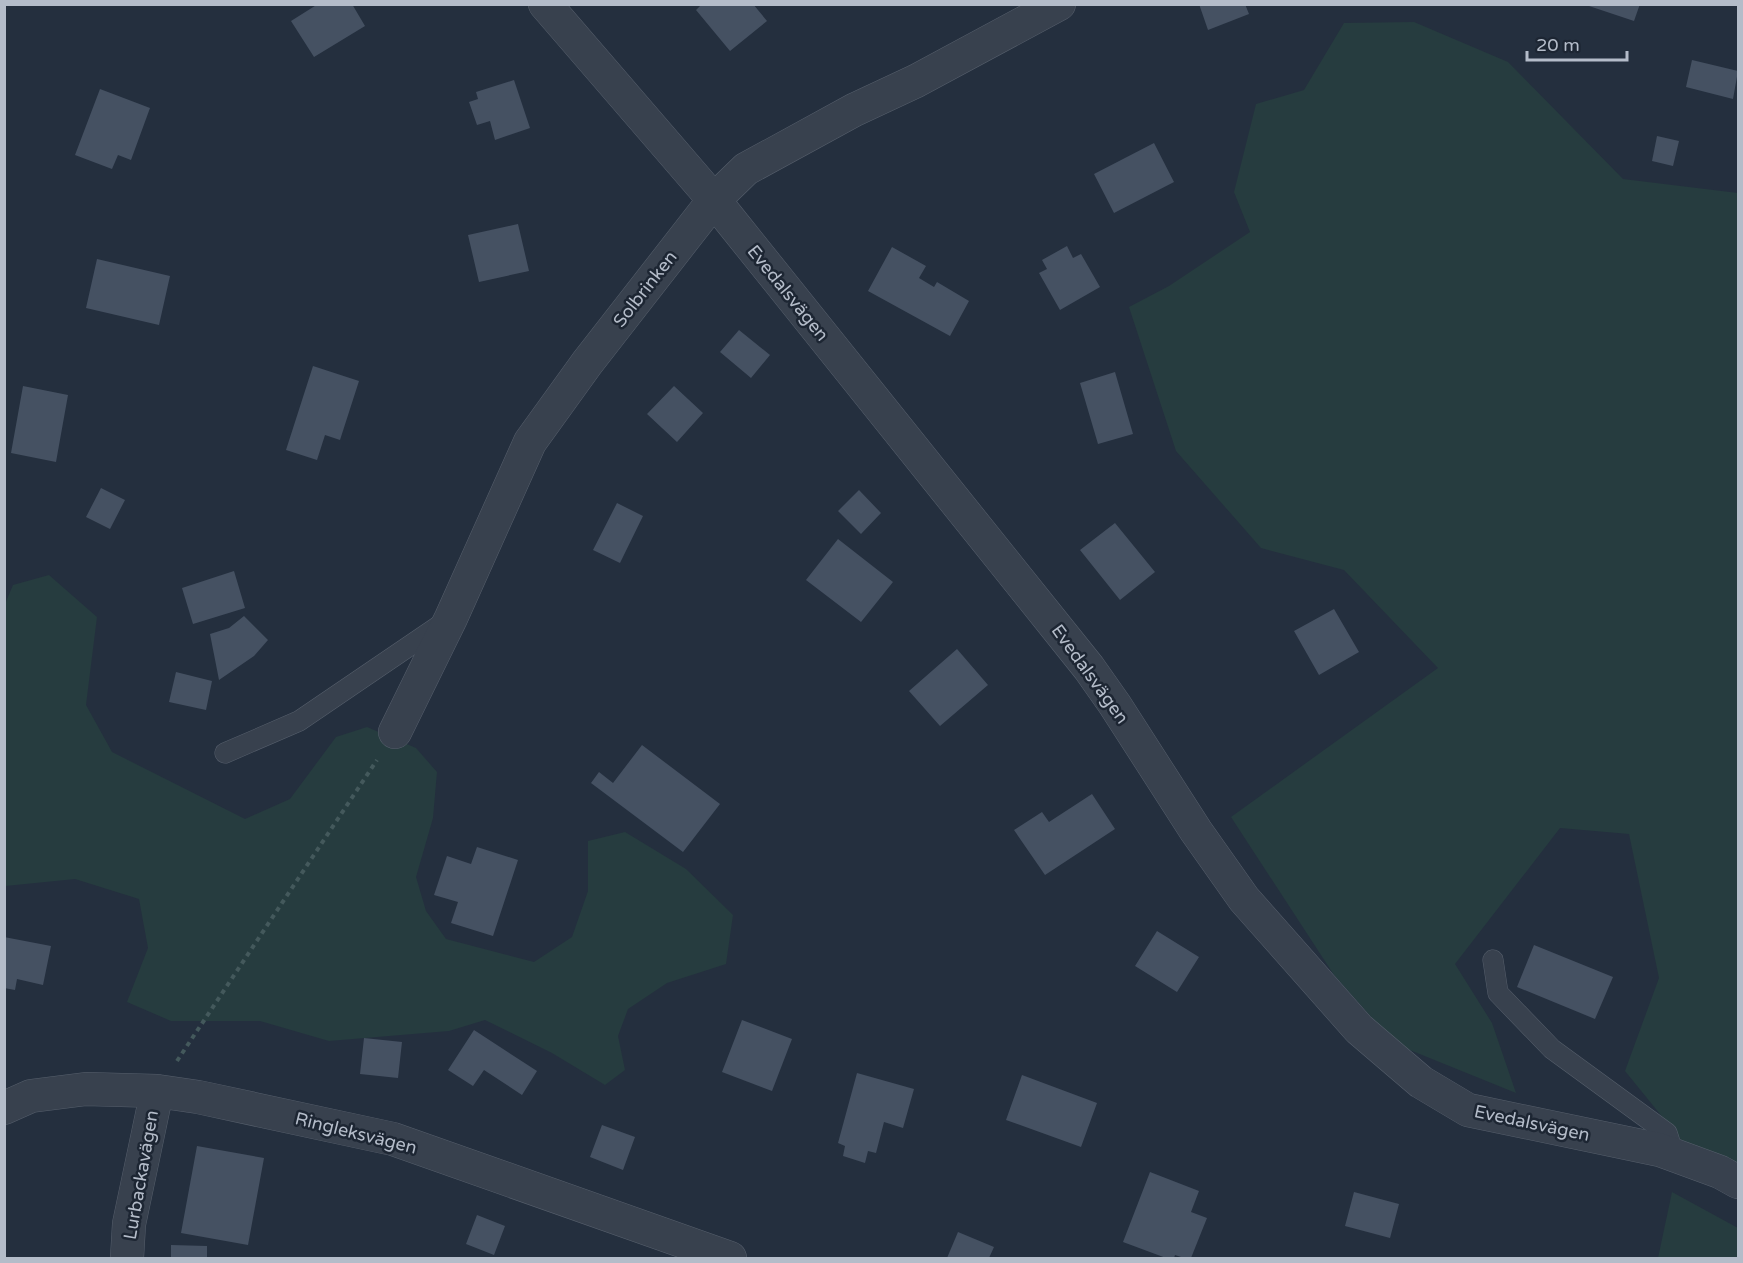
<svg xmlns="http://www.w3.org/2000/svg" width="1743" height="1263" viewBox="0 0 1743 1263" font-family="'Varela Round',sans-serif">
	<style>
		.green { fill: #263c3f }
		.building { fill: #455162 }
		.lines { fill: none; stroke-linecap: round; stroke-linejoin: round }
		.service-casing { stroke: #565f6c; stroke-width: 21 }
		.minor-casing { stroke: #565f6c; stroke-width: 34 }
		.path { stroke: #44595c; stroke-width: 4; stroke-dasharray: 4.5 4.5; stroke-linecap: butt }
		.service { stroke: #38414e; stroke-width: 20 }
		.minor { stroke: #38414e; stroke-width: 33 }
		.labels { text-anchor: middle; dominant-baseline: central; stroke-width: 5; stroke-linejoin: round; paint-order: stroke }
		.street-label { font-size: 18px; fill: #b4bcc9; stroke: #1d2633 }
	</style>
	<rect width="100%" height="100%" fill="#242f3e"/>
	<path class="green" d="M1414,22L1508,62L1623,179L1738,193V1170L1690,1151L1625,1071L1659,978L1629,834L1560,828L1455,964L1492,1023L1516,1093L1395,1044L1334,975L1231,817L1438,668L1344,570L1261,548L1176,451L1129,307L1169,286L1250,232L1234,192L1256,104L1304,90L1344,23Z
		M49,575L97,617L86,705L112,752L245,819L290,799L336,737L367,727L416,748L437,772L433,818L416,877L426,911L446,939L534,962L572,937L588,891V841L625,832L686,869L733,915L726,964L667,983L628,1009L618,1036L625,1070L605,1085L552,1053L485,1020L449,1031L329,1041L260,1021H171L127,1002L148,948L139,899L75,879L5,886V604L13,585Z
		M1672,1192L1738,1228V1258H1658Z"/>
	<path class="building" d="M318,4H352L365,26L314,57L291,21Z
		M702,4H753L767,21L730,51L696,10Z
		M1199,4H1245L1249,14L1208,30Z
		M1583,4H1640L1634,21Z
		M1692,60L1738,71L1733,99L1686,87Z
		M514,80L530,128L495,140L490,121L477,125L469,102L478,99L476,92Z
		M100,89L150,108L131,160L118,155L112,169L75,155Z
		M1657,136L1679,141L1673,166L1652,161Z
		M1154,143L1174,182L1114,213L1094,174Z
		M518,224L529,271L479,282L468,235Z
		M1067,246L1073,258L1081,254L1100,287L1060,310L1039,273L1047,269L1042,260Z
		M892,247L926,266L919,278L934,287L937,282L969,301L950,336L868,291Z
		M97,259L170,276L159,325L86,308Z
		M739,330L770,355L751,378L720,352Z
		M313,366L359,381L340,440L325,435L317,460L286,450Z
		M1115,372L1133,434L1098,444L1080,383Z
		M23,386L68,395L56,462L11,453Z
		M674,386L703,413L677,442L647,414Z
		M101,488L125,500L110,529L86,517Z
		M859,490L881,513L861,534L838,511Z
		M617,503L643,516L620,563L593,550Z
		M1115,523L1155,572L1120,600L1080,550Z
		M838,539L893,582L861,622L806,580Z
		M234,571L245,608L193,624L182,588Z
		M1334,609L1359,652L1319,675L1294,631Z
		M244,616L268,640L254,656L219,680L210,634L229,628Z
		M957,649L988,685L940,726L909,691Z
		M176,672L212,681L206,710L169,702Z
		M642,745L720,804L683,852L591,783L599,772L613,783Z
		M1092,794L1115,829L1045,875L1014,830L1042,812L1049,822Z
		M477,847L518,860L493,936L451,923L458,902L434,895L447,856L471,864Z
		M1157,931L1199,957L1177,992L1135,966Z
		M4,937L51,946L43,985L17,979L15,990L4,988Z
		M1534,945L1613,977L1595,1019L1517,987Z
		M742,1020L792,1039L772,1091L722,1072Z
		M474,1030L537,1071L522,1095L484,1070L473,1086L448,1070Z
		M364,1038L402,1042L398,1078L360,1074Z
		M857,1073L914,1089L903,1128L884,1122L876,1153L868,1151L865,1163L843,1156L845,1146L838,1143Z
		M1022,1075L1097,1103L1081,1147L1006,1120Z
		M602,1125L635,1137L623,1170L590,1157Z
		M197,1146L264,1158L248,1245L181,1233Z
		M1150,1172L1199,1191L1191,1212L1207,1218L1191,1258H1184L1175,1255L1174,1258H1166L1123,1242Z
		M1354,1192L1399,1204L1390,1238L1345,1226Z
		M477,1215L505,1226L494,1255L466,1244Z
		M958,1232L994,1247L989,1258H947Z
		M171,1245L207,1246V1258H171Z"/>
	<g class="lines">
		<defs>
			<path id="service" d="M225,753L299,721L446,621
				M1493,960L1498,993L1552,1049L1667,1133L1674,1155"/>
			<path id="minor" d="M545,4L714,200L1089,668L1115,705L1196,831L1244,899L1359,1029L1421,1082L1468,1110L1660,1150L1720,1172L1738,1182
				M395,732L451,618L530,442L587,363L714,200L746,169L854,110L916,81L1059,4
				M4,1108L31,1096L86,1089L157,1091L198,1097L393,1139L730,1258
				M127,1258L129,1224L157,1091"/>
		</defs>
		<use href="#service" class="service-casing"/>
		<use href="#minor" class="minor-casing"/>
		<path class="path" d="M177,1061L377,760"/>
		<use href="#service" class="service"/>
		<use href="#minor" class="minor"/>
	</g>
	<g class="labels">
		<g class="street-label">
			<text transform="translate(645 289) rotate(-52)">Solbrinken</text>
			<text transform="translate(788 293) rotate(51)">Evedalsvägen</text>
			<text transform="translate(1090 674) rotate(54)">Evedalsvägen</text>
			<text transform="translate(1532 1123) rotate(12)">Evedalsvägen</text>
			<text transform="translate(356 1133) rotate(14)">Ringleksvägen</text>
			<text transform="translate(141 1175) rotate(-80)">Lurbackavägen</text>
		</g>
	</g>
	<rect width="1743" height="1263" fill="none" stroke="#b4bcc9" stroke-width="12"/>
	<path d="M1527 51v9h100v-9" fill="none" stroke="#b4bcc9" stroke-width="3"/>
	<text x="1536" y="51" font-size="18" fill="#b4bcc9" stroke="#1d2633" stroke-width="4.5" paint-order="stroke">20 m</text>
</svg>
